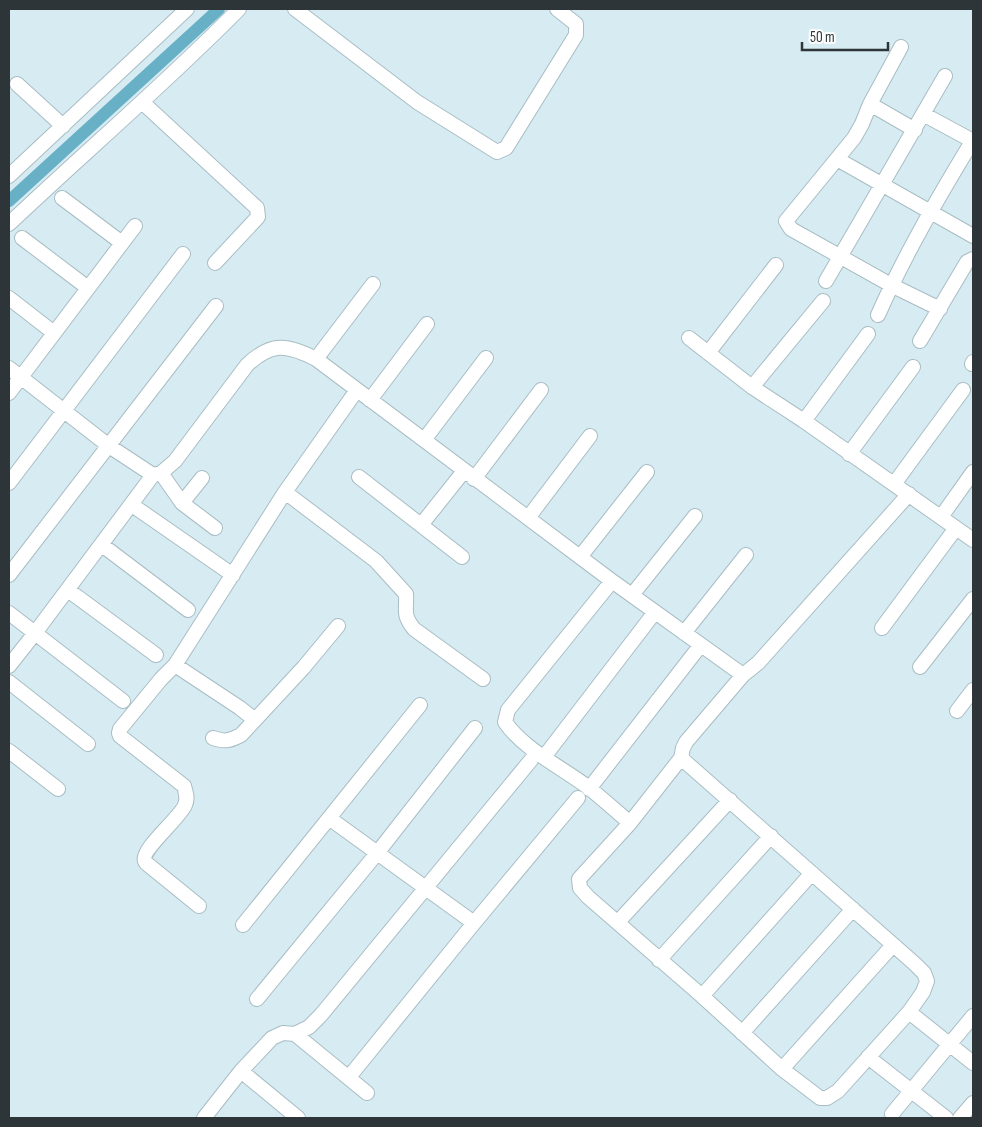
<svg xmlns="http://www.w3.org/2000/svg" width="982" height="1127" viewBox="0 0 982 1127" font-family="'Sofia Sans Condensed',sans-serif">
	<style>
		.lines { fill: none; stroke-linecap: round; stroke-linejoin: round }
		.canal { stroke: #67b0c6; stroke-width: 12 }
		.minor-casing { stroke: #a8bdc3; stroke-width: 16 }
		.minor { stroke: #fff; stroke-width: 14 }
	</style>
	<rect width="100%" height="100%" fill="#d6ebf2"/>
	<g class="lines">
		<path class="canal" d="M9,201L219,9"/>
		<defs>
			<path id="minor" d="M295,9L417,102L497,152L506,148L576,35V24L557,9
				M901,47L870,104L862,124L854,138L786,221L791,229L891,285L940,309
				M17,84L63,126
				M142,102L257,208L258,217L215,263
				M870,104L915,130
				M923,114L973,141
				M837,159L973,236
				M9,176L187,9
				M62,198L122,243
				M9,224C85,152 165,84 239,9
				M22,238L88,288
				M826,281L945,76
				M9,298L54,333
				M878,315C905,254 939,196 973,140
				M689,338L752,387L804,421L973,540
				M920,341L967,262L973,259
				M708,353L776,265
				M316,359L373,284
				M972,364L973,362
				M9,368L109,446L153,475
				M752,387L823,301
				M9,393L135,226
				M370,400L427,324
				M804,421L868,334
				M424,440L486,358
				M849,454L913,367
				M161,473L182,503L215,528
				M359,477L462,557
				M474,479L541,390
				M9,483L183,254
				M894,484L963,390
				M285,492L376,561L406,594C407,611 402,614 414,629L483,679
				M182,503L202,478
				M132,505L233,575
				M941,517L973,472
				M528,518L590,436
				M421,525L464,471
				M102,545L188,610
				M580,557L647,472
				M9,575L216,306
				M612,581L508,710L505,722C523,749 563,768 589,788C603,799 616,811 630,823
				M68,590L156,655
				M632,595L695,516
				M9,613L123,701
				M882,628L956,528
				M684,633L746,555
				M175,665L240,708L255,720
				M9,666L35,633L153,475L161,473L175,461L247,365C271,342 287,344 316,359L612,581L743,675
				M920,667L973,599
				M9,682L88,744
				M957,711L973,690
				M213,738C225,742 229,741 241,735L304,667L338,626
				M9,751L58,789
				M544,757L655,612
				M681,758L915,964L924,973L927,981L923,992L909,1012L838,1091L827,1098H820L782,1069L702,996L588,897L580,888L579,879L630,823L681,758L683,748L686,742L743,675L758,663L909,494
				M589,789L700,646
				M329,818L474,923
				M199,906L151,867C149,865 146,864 145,861C140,850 180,818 185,805C188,799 186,793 184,786L120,736L119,733L120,729L161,679L175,665L285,492L357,390
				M618,922L730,800
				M243,925L420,705
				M659,960L771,836
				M702,996L812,873
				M257,999L378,852L475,728
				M909,1012L973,1063
				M742,1033L853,909
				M295,1034L367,1093
				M868,1057L946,1118
				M782,1069L893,945
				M241,1071L298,1118
				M349,1077L474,923L578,798
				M892,1114L973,1016
				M204,1118L241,1071L272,1038L283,1033L295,1034L309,1027L321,1015L531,760
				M960,1118L973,1103"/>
		</defs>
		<use href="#minor" class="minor-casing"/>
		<use href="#minor" class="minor"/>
	</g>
	<rect width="982" height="1127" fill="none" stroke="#2d3538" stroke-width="20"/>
	<path d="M802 42v8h86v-8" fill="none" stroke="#2d3538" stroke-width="2.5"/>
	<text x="810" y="42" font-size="15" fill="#2d3538" stroke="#ffffff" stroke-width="4" paint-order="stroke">50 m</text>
</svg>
